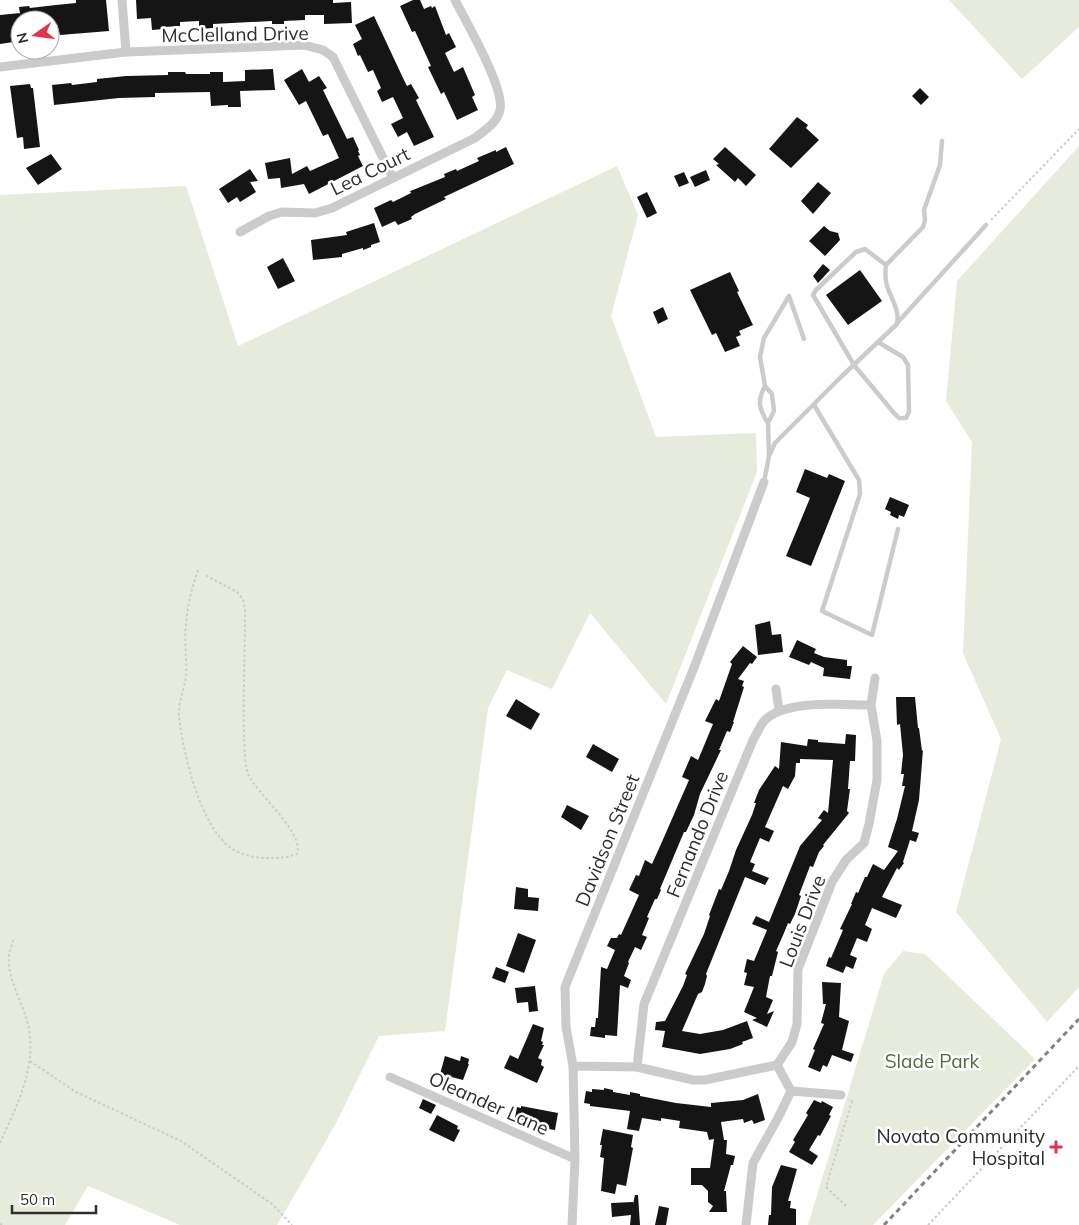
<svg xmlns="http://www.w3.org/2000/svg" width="1079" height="1225" viewBox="0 0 1079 1225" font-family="Mulish,sans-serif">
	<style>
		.green { fill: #e6ebdc }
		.building { fill: #151515 }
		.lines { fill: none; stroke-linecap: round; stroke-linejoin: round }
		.path { stroke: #cbcbcb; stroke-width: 2; stroke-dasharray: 2.5 2.5; stroke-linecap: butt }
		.lane { stroke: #cbcbcb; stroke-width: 4.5 }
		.street { stroke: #cbcbcb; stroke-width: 9 }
		.rail { stroke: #838383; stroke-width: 3; stroke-dasharray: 5 4; stroke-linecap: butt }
		.poi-dot { fill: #e03551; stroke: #fff; stroke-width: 2 }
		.labels { text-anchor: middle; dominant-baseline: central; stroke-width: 5; stroke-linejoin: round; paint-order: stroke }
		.street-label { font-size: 19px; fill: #2e2e2e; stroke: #fff }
		.park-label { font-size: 19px; fill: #55693d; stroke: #fff }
		.poi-label { font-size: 19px; fill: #2e2e2e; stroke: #fff; text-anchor: end }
	</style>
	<rect width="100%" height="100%" fill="#fff"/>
	<path class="green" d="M949,0H1079V27L1022,79Z
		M1079,146V987L1047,1022L956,912L1001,739L963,653L972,442L946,401L957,281Z
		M617,166L638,215L611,316L656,437L756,433L757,472L666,704L590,613L552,689L507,670L488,708L445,1031L379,1036L334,1127L277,1225H180L88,1186L65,1225H0V195L186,186L238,346Z
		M903,951L925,954L1035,1059L873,1225H808L884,974Z"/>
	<path class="building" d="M76,0H106L109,31L60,35L57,24L50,25V20H21L19,7L29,6L30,8L56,5L76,3Z
		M136,0H333V3L351,2L352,23L324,24V15H305V20L284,21V24H272V21L213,24V28L199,29V21L180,22V26L164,27V29L152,30L151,18L137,19Z
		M413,0H420L424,9L431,6L432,8L435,6L446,35L449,33L456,47L445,53L454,72L463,67L475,95L472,97L478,110L457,120L444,92L441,94L428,67L431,66L415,31L412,32L400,6Z
		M20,13V41L0,44V15Z
		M374,16L403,78L407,86L411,84L419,98L416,100L434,137L414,146L407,132L398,137L391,124L403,118L393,97L382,102L377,91L381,88L373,70L368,72L360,55L358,56L353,44L362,39L355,25Z
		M273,69L275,90L240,91L241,107H228V105L211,106L210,92L155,93V97L119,98L54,105L52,85L71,83L72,85L97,82V79L126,76L168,75V72H185L186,74H210V72H223V82L245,81V70Z
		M302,69L309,82L319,76L327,88L323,90L347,139L353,137L359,150L358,151L360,155L358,156L363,166L309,194L304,184L281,188L280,178L268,179L265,163L290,158L292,174L307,166L310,171L339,158L328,134L323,136L306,101L299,105L284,80Z
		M30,84L31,88H33L40,147L24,149L23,137L17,138L10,86Z
		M920,88L929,97L921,105L912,96Z
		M797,117L808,125L806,128L819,140L791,168L769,149Z
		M506,147L514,164L444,197L446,199L415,214L411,217L412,219L398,225L395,221L382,227L374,208L391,200L393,202L411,193L410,191L413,190L445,177L444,174L456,169L457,171L479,161L477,158L496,150V152Z
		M725,147L756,175L746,186L738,178L735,182L716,165L719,164L713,159Z
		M51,154L62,169L38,185L26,168Z
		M250,169L258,181L250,182L256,192L240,202L237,197L228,203L219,189Z
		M706,170L710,180L695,187L690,177Z
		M684,172L689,183L679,187L674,176Z
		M818,182L831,193L813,214L801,201Z
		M647,192L657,213L647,218L637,197Z
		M374,223L380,242L371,245V247L363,250V248L342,254V257L313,260L311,240L347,235L346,232Z
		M824,226L830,231L838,233L840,240L825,256L809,241Z
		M283,258L295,281L278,289L267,267Z
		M823,264L830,270L818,283L813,276Z
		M860,270L882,301L848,325L826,295Z
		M730,272L739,291L737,292L753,325L739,331L741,335L736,337L740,346L725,352L716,333L712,335L690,290Z
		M663,307L668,319L658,324L653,312Z
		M805,469L827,478L829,474L845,481L811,566L786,556L810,498L796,492Z
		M890,497L909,505L904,517L899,515L898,519L890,515L891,512L885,509Z
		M770,621L772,635L781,634L783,652L758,655L755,625Z
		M797,640L816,649L814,653L824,657L847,660V666H852L850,679L823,676L824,668L811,662L809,665L789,657Z
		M743,646L757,657L752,664L750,663L738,679L744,681L742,686L744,687L733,722H734L730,732L727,731L719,750H721L700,794L694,815L686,832H684L660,889L661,890L657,899H655L647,917L649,918L642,935L647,937L641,950L635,947L628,962L629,963L624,976L631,980L628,988L620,985L617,1036L605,1035V1038L590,1036L591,1027H595L596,1018H598L601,967L607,969L615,950L607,946L611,938H617L619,934L621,935L639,895L629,890L636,875L639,876L645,860L652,864L661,844L689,780L682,777L691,756L698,760L713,724L705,721L716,699L719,701L732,664L730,662Z
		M896,697H915L918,728H919L922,751L923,750L919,800L912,831L919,833L916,842L910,840L903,862L904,863L899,870L897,868L882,897L902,905L896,918L872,908L865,925L872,929L867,942L857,938L850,955L857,958L853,969L846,966L843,973L826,966L829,957L831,958L843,930L840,929L852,904H851L856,892L858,893L865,877H867L873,864L884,870L898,851L888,847L897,819L905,786H902L904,774H901L903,755L900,724L897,725Z
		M516,699L540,714L531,730L506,716Z
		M846,734L856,735L855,761H850L848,789H850L847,811L849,813L823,845L824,846L819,852L813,867L810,866L799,895L801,896L795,914L790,924L788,923L784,933L776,951L778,952L772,976H770L766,997L773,1000L767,1014L774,1011L767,1027L752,1020L757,1018L744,1012L754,987L744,985L747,973L744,972L747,959L754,961L767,930L752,924L756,916L769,922L800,846L822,820L818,818L824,810L828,813L833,760L800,759V763H796L795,776L788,789L783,786L765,827L774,831L769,842L760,838L750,862L755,864L752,871L769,878L765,885L745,877L706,974L707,976L705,984L702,992L698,994L682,1031L700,1034L723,1030L747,1021L753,1038L742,1042L743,1044L730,1049L700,1054L662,1047L665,1031L655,1030L656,1022L665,1021L683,986L687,975L685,974L704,934L710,916L709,915L719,889L721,890L729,871L736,850L752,815L756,803H754L759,790L775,766L779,769L781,742L807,746L808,739L818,740V742L845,744Z
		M593,744L619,759L612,772L586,757Z
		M567,805L589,816L581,830L561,817Z
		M516,887L528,889V897L539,898L538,911L514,909Z
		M518,933L536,940L524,973L506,966Z
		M496,967L509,972L505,983L492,978Z
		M822,982L841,983L839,1017L849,1021L842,1050L854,1054L851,1062L832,1055L827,1067L823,1065L820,1072L808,1067L815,1050L813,1049L824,1024L821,1023L826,1004H823Z
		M535,986L538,1011L529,1012L528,1002L517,1003L515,988Z
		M533,1024L544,1028L541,1041L543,1042L542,1045H544L538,1058L542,1060L541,1065L544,1067L537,1083L504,1068L510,1055L518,1059Z
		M445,1056L460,1061L461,1056L469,1059L468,1064H469L463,1080L440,1074Z
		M604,1088L613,1090V1092L630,1095V1092L640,1094V1096L676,1103L711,1107V1103L743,1100L758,1094L765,1120L754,1124L752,1120L744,1123L743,1119L721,1122L724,1140H727L726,1154L735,1156L733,1165H731L724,1191H726L727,1212H709L713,1206L708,1202V1191L702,1185H691V1168H710L714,1139L709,1140L707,1132L679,1128L680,1121L661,1118V1121L642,1118L639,1131L627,1129L630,1111L590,1106V1104L584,1103L586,1091L592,1092V1089L604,1090Z
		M423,1099L436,1105L431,1114L419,1108Z
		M814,1100L821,1103L822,1101L833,1107L829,1115L831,1116L820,1136L818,1135L809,1150L818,1156L812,1165L789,1152L795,1142L793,1140L808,1115L806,1113Z
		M521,1106L558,1113L555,1130L535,1127V1124L515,1118L517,1107L521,1108Z
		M437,1115L458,1126L457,1129L460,1130L454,1142L429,1130Z
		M603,1129L633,1135L631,1147L633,1148L626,1186L617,1184L615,1194L601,1191L604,1158L600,1157L602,1145H600Z
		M781,1165L797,1169L788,1201H791L790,1208L796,1209V1225H768L769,1215H771L772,1187Z
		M635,1195H638L640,1225H630L631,1215L612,1217L611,1203L633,1202V1204Z
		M659,1206L669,1208L666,1225H655Z"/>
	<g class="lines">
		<path class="path" d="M991,220L1079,129
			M198,570C192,588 187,606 186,625C184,642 187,659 186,675C185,688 178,703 179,716C183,753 200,826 231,848C241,855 255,858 267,858C278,858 287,858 297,854C305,833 256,793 248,774C244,763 245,748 244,736C243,694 245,652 245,610L243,599L237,592L205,575
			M30,1061L76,1092L181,1141L272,1204L292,1225
			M0,1143C16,1107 36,1070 29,1029C25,1007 6,977 9,955C10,950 12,945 13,940
			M846,1206L826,1187L852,1101L849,1100
			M0,1224L2,1225
			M928,1225L1079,1066"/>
		<path class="lane" d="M898,322L986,225
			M878,342L903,357L908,365L909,412L906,418H899L894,413L854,365L813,295L816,290L856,252L865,249L886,265
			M765,386L760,357L764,338L789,296L804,339
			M814,405L859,480L860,494L822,611L872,635L898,529
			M768,423C759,409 757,401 765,386L772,394L774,411L768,423L769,455
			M764,482L769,456L775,443L842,376L897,324C900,311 891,298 887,286C885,279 885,272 886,265L923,227L925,220L924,210L940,165L942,141"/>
		<path class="street" d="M122,0L126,52
			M0,67L126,52L304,45L323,50L333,57L393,178
			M240,232L269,216L282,212L315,213L332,208L475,138C485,130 497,123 500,110C505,88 466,22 455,0
			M776,689L779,710
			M573,1066L637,1067L693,1080H705L777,1065L792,1042L797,1024L798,969L832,882L846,860L864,843L869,824L877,780V741L871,705L875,678
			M637,1067L644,1004L753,740C757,734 760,725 765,720C786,699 843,705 871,705
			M390,1077L575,1159
			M791,1091L841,1095
			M572,1225L575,1159L573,1066L566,1027L565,987L695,665L764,482
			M746,1225L753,1163L779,1116L791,1091L777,1065"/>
		<path class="rail" d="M884,1225L1079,1019"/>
	</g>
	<path class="poi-dot" d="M1053.5 1139.5h5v5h5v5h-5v5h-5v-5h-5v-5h5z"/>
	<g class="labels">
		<g class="street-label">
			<text transform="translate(235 34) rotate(-1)">McClelland Drive</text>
			<text transform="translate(370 171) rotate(-26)">Lea Court</text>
			<text transform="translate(697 834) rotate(-68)">Fernando Drive</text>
			<text transform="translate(607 840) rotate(-68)">Davidson Street</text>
			<text transform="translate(802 921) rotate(-69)">Louis Drive</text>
			<text transform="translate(489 1103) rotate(24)">Oleander Lane</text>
		</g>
		<g class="park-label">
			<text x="932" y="1061">Slade Park</text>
		</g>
		<g class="poi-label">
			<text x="1045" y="1136">Novato Community<tspan x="1045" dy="22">Hospital</tspan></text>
		</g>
	</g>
	<g transform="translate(35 35) rotate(256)"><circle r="24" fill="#ffffff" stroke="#ababab"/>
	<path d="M0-4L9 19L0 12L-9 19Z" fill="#e03551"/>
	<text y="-8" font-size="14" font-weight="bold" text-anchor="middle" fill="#2e2e2e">N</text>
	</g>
	<path d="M12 1205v8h84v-8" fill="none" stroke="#2e2e2e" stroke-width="2.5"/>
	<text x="20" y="1205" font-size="15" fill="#2e2e2e" stroke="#ffffff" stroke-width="4" paint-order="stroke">50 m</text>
</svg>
